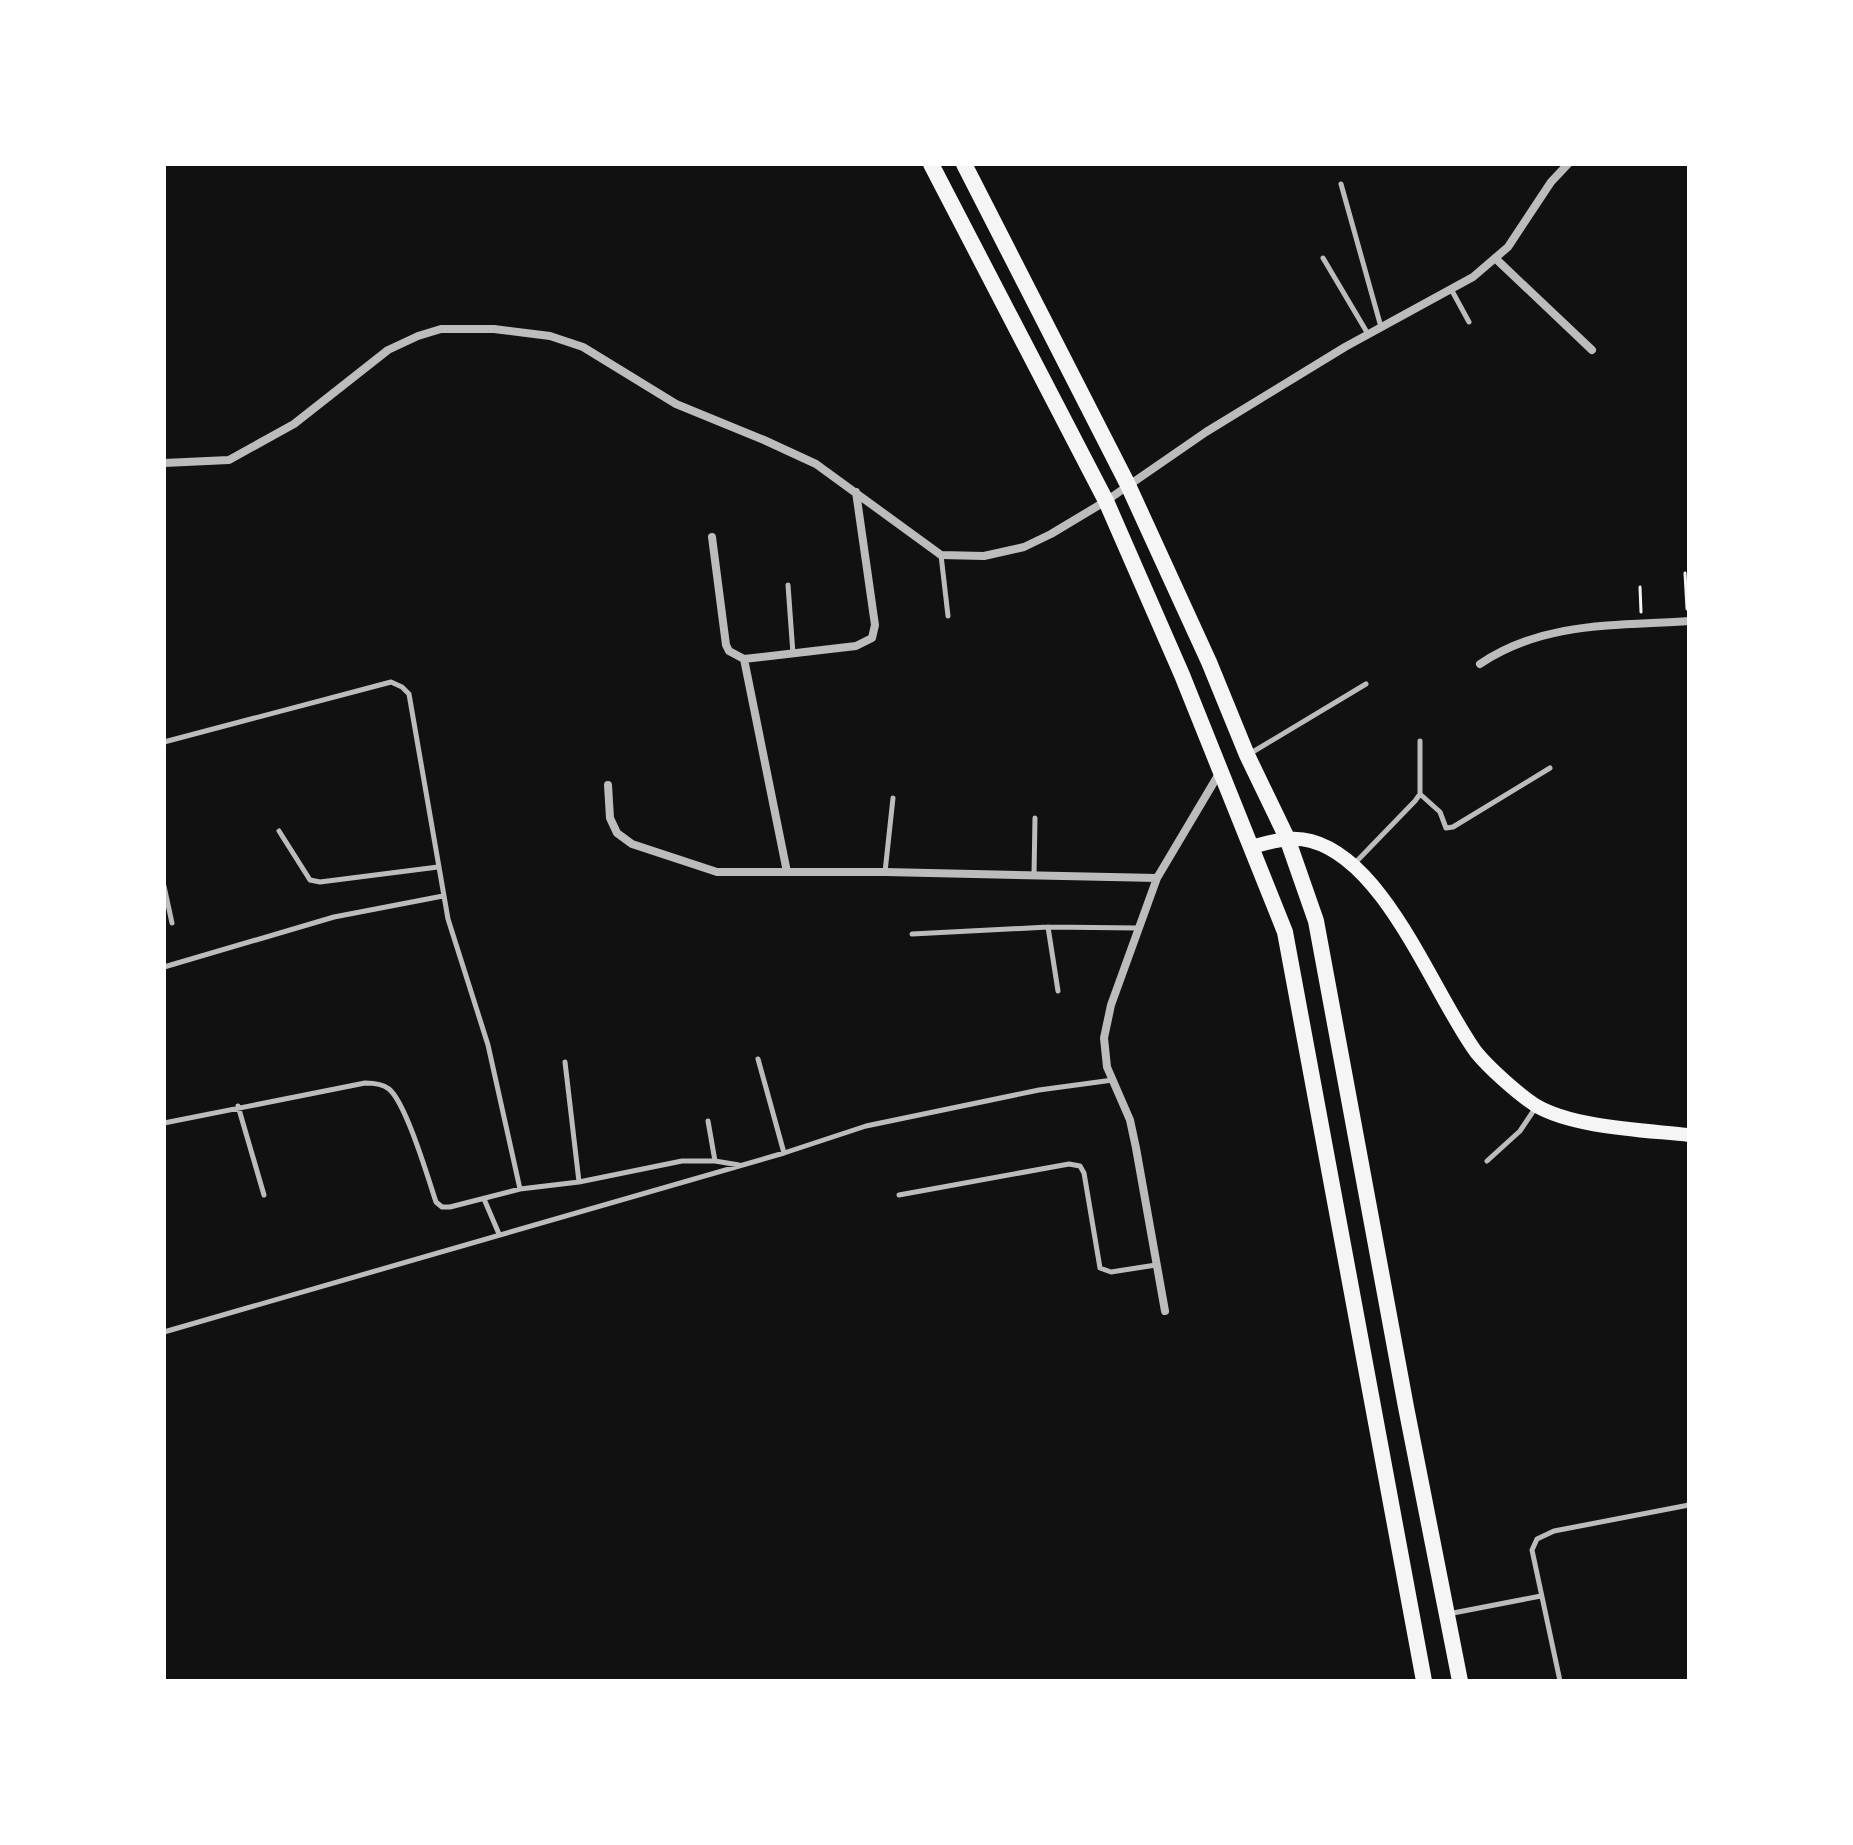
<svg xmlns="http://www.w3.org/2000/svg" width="1853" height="1845" viewBox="0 0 1853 1845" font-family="Mulish,sans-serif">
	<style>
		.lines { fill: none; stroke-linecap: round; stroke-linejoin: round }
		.path { stroke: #f5f5f5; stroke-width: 3 }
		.service { stroke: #bcbcbc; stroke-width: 5 }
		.minor { stroke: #bcbcbc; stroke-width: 8 }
		.secondary { stroke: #f5f5f5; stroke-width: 14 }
		.primary { stroke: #f5f5f5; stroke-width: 16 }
	</style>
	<rect width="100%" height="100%" fill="#111"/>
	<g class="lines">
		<path class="path" d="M1685,573L1687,609
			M1640,587L1641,612"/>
		<path class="service" d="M1341,184L1381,327
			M1323,258L1368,334
			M1451,289L1469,322
			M941,555L948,616
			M788,585L793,654
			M164,742L391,682L402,687L409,694L448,919L488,1045L520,1189
			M1251,753L1366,684
			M1420,794L1440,812L1446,828L1453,827L1550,768
			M279,831L310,880L320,882L438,867
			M1354,864L1415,801L1420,794V741
			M885,872L893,798
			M1034,875L1035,818
			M164,886L172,923
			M1048,927L1058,991
			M912,934L1048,927L1138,928
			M164,967L334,917L443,896
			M758,1059L784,1153
			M565,1062L579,1182
			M238,1106L264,1195
			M708,1121L715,1161
			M164,1123L365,1083C373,1083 383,1084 389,1089C406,1103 428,1178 436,1202L442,1207H450L520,1189L579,1182L682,1161H715L739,1165
			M1487,1161L1520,1131L1536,1107
			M899,1195L1069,1164L1080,1166L1084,1173L1100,1268L1111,1272L1156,1265
			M484,1199L499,1234
			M164,1332L784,1153L866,1126L1039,1090L1113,1080
			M1448,1614L1541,1596
			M1560,1681L1532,1550L1537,1539L1554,1531L1689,1505"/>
		<path class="minor" d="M1495,258L1592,350
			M164,463L229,460L294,424L388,350L418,336L441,329H494L550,336L583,347L676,404L764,440L816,464L941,555L984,556L1024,547L1051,534L1106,501L1206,432L1345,347L1473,277L1508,247L1551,182L1568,164
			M712,537L726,645L729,651L744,659L856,646L872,638L875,625L856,492
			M744,659L787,872
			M1480,664C1544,621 1616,626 1689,621
			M608,785L610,818L617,833L632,844L717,872H885L1157,878
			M1165,1311L1136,1148L1130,1120L1107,1067L1104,1038L1111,1005L1157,878L1220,772"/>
		<path class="secondary" d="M1251,847C1272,842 1290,835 1311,841C1386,861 1433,993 1476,1052C1489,1068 1517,1093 1535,1105C1573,1128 1645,1130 1689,1135"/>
		<path class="primary" d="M931,164L1106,501L1182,675L1285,932L1424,1681
			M964,164L1128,485L1209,662L1247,755L1287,838L1316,921L1406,1407L1460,1681"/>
	</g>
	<rect width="1853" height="1845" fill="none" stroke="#ffffff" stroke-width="332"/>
</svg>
